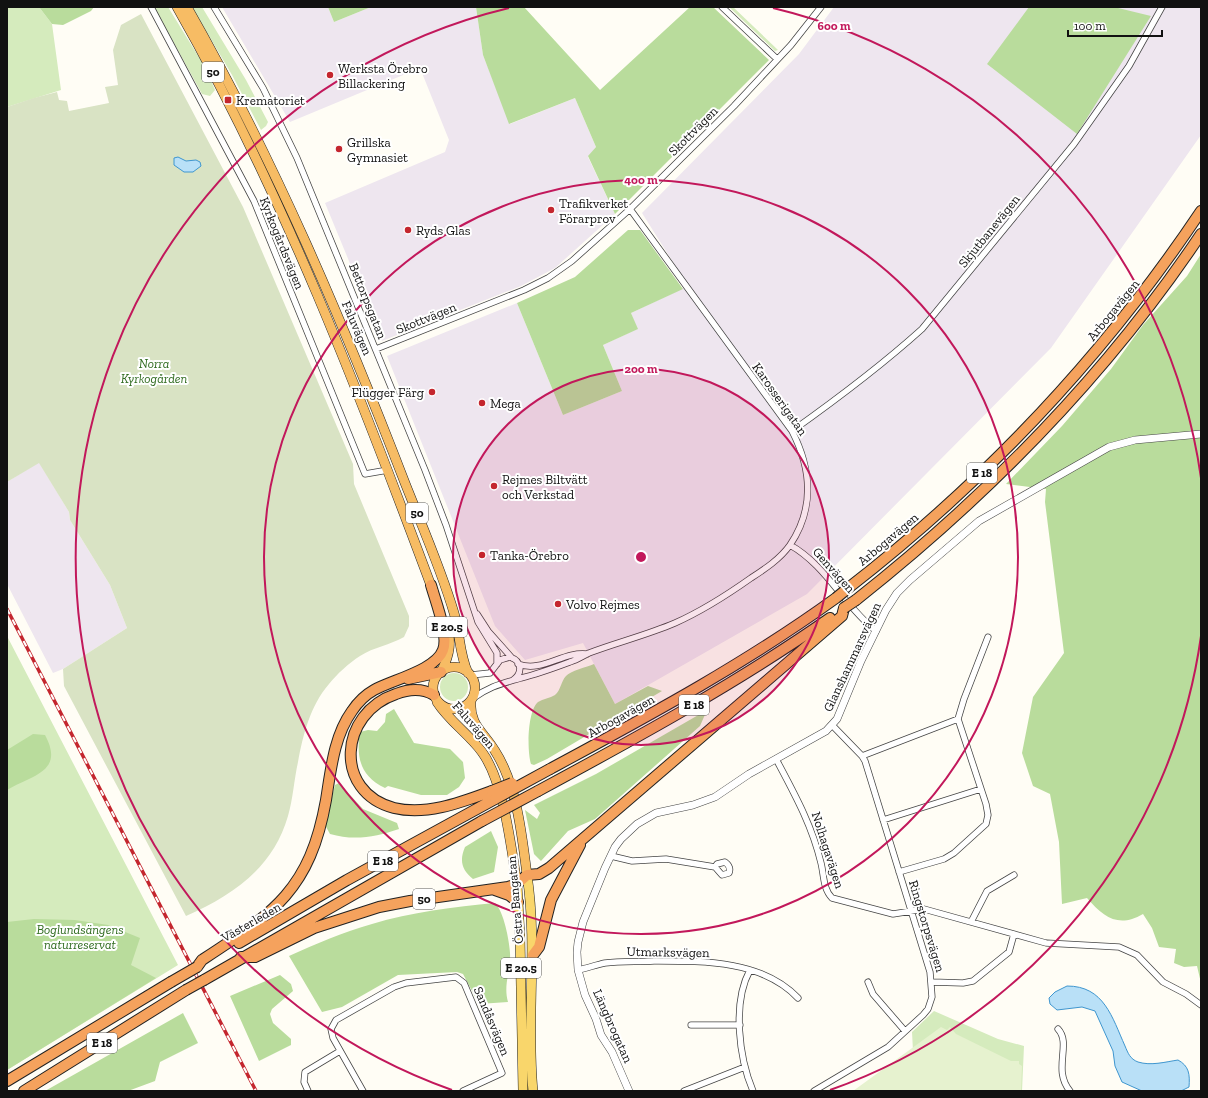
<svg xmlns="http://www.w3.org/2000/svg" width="1208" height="1098" viewBox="0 0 1208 1098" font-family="'Zilla Slab',serif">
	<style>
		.industrial { fill: #eee6ef }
		.green { fill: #d5ebbd }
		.forest { fill: #b9dc9c }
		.cemetery { fill: #d9e3c4 }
		.pitch { fill: #e6f2cf }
		.water { fill: #b9e0f7; stroke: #3f96cf }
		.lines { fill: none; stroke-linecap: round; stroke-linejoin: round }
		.minor-casing { stroke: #444; stroke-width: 7 }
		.tertiary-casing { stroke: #444; stroke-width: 8 }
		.primary-casing { stroke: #222; stroke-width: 10 }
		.trunk-casing { stroke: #222; stroke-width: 10 }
		.motorway-casing { stroke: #222; stroke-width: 12 }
		.minor { stroke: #fff; stroke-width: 5.5 }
		.tertiary { stroke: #fff; stroke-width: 7 }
		.primary { stroke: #f9d66b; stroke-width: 9 }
		.trunk { stroke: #f7bc64; stroke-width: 9 }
		.motorway { stroke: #f5a25d; stroke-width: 10 }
		.rail-casing { stroke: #c4262e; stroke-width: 3.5 }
		.rail { stroke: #fff; stroke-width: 2; stroke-dasharray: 6; stroke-linecap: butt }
		.motorway-bridge-casing { stroke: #222; stroke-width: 12; stroke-linecap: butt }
		.motorway-bridge { stroke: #f5a25d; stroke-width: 10 }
		.ring { fill: none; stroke: #c2185b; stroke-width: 2 }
		.poi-dot { fill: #c4262e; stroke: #fff; stroke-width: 1.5 }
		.labels { text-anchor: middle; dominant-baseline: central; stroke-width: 4; stroke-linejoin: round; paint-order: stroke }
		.shield { fill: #fff; stroke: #585858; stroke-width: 1 }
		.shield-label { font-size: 12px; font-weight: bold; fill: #111 }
		.poi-label { font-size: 13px; fill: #111; stroke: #fff; text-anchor: start }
		.street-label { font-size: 13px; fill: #111; stroke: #fff }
		.park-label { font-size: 13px; font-style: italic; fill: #2f6b1f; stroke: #fff }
		.centre { fill: #c2185b; stroke: #fff; stroke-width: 2 }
		.ring-label { font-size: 12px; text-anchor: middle; font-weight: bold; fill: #c2185b; stroke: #fff; stroke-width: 4; stroke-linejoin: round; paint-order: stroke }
	</style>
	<rect width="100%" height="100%" fill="#fffdf5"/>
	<path class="industrial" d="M222,7H328L334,22L371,7H476L483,55L510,124L575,98L596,147L588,157L615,214L555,268L521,286L382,341L325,203L445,152L449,140L420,68L290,122Z
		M834,7H1201V135L1051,348L807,594L615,704L583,643L525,660L495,626L387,356L517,303L563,415L622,391L603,345L637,329L631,313L688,286L642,213L799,54Z
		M39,462L69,512L70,520L110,585L127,628L63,669L53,673L7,584V482Z"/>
	<path class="green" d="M7,7H39L52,24L61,90L7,107Z
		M154,7H168L205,67L215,90L210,96L202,94Z
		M192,7H202L246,80L268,122L266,126L261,130L232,75Z
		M729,7H733L778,50L775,51Z
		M7,636L178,965L7,1070Z
		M440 687a14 14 0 1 1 28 0a14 14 0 1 1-28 0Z
		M934,1011L998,1039L1024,1046L1022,1091H890L913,1051L912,1032Z"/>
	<path class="forest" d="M39,7H94L91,11L63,25L52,24Z
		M328,7H371L334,22Z
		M476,7H524L600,90L690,7H713L769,60L615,214L588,156L596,147L575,98L509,124L483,55Z
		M1029,7H1114L1151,16L1077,134L987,64Z
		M628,230H640L683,289L631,313L638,329L603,345L622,391L563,415L517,303L575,277Z
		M1201,254V983L1197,966L1184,967L1174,963L1176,949L1159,947L1152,928L1143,914C1119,928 1104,918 1087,898L1062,904L1059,842L1050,794L1033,786L1022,753L1033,697L1064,653L1045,502L1046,489L1006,484L1062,426L1111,369L1143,325L1187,276Z
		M594,664L615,704L648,686L662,691L547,759L534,765L531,764C527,751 527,712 538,702C543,699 550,698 555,695C561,690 561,681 566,676C570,671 587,667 594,664Z
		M394,709L414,743L450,749L463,762L465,778L459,787L447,795H421L388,786L385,788C360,776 356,757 360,732L368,730L377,731L385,722L386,714Z
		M707,710L700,726L595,819L568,831L541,861L534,854L525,810L537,819L540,813L534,805L596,774Z
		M33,734L45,735C65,772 32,775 7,790V750Z
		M339,783L363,809L397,823L399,829C376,837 354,841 330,834L325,825L335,785Z
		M491,831L498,847L494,872L473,879C462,870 459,861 465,847Z
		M495,903C504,912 509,940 510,953C511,971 503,984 508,1002L479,1004L463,974L457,972L398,975L342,1007L322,1012L289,956C316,944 343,932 372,924C411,912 454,907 495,903Z
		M34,919L75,920L108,925L140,938L131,965L156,978L7,1070V922Z
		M280,975L291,984L293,991L272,1009L270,1014L273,1023L291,1039V1045L259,1061L230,996Z
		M183,1013L198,1043L160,1062L155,1081L128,1091H45Z"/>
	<path class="cemetery" d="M141,14L243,207L353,464L354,484L409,616V626L404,637C390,645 374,647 360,656C349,663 337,674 329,684C310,706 303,735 298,762C294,780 293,799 288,816C273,868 233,895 186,916L64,686L63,669L127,628L110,585L70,520L69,512L39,463L7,482V107L34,98L57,92L59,100L67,101L69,111L109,103L105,87L118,85L113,50L121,25Z"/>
	<path class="pitch" d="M941,1027L947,1030L950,1027L956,1034L1011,1061H1019V1064L1022,1066L1021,1091H853Z"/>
	<path class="water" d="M178,157L186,161L196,160L200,162L201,166L193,172H184L174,165V158Z
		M1067,986C1104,986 1112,1017 1125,1046C1128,1053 1130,1059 1138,1062C1151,1066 1165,1062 1178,1060C1189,1066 1190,1074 1189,1087L1181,1091H1142L1122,1082L1115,1066L1113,1051L1095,1011L1082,1007L1057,1010L1050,1004L1049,998L1055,992Z"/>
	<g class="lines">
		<defs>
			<path id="minor" d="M151,7L254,201L365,474L388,470
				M214,7L263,88L297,158L425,470L446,525L478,622L497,653V664
				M722,7L777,59
				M376,349L524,290L548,278L572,261L630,209L734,106L791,45L821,7
				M792,431C837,399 881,366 922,329L1074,144L1129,66L1162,7
				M790,545C826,565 844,606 876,631
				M477,614L488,631L512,658
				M518,664C542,673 563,651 587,654
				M471,675L490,673L500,660L510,657C522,661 523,673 513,680
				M472,699C490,686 501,684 521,678C538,674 554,668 570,662C577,660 583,656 589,653C618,642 647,635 675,623C702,611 727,595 751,578C765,569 780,559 790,545C815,508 811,468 792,431L630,209
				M958,719L964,699L988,637
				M862,756L958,719L986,804L988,815L986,824L954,853L944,859L899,872
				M776,759C794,793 812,825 821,863C824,875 823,889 832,898L893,914L924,909L1046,943L1119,947L1137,955L1163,982L1186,994L1201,1005
				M883,820L981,789
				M611,856L632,861L666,859L715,867L717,864L725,862C729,865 731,868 729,873L722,875L715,867
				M971,922L987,891L1014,875
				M578,970C587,968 596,965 605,963C621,961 638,962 654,961C703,961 762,960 798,998
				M750,970C732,1003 739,1058 753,1091
				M868,982L873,994L905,1031
				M932,982L963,983L973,981L1009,952L1014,934
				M691,1025H740
				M1058,1029C1072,1044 1052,1070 1070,1091
				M308,1091L304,1082L305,1072L340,1051
				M363,1091L333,1038L331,1029L336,1020L394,987L406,983L456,977L464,983L502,1073L463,1091
				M684,1091L745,1067
				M814,1091L888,1047L923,1015L928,1009L932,997L930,972L865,761L862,756L832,725"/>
			<path id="tertiary" d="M629,1091L612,1052L601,1035L596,1019L585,995L578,970L577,952L578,942L583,922L605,868L615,847L621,839L637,824L656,813L693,805L715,797L749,774L826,731L837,719L861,661L886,610L897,593L910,580L979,521L1109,447L1135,440L1201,434"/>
			<path id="primary" d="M527,875C538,947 526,1019 533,1091
				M517,884L520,936L523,1091"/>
			<path id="trunk" d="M177,7C283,193 359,392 433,591
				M187,7C274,159 342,320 405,483C422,526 441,569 454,613C460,632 459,654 468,673
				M433 688a21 21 0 1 1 42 0a21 21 0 1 1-42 0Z
				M442,670C450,654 452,641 446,624
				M471,701C469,725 484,732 495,751C517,785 522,836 527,875
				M437,702C449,721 469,734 482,752C504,782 511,847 517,884"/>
			<path id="motorway" d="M847,589C985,482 1104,356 1201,211
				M856,600C990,494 1106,376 1201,234
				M408,679L441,672
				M434,695C422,688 409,689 396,694C339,713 333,792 394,808C427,816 462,802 492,791
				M550,769C648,716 745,664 836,598
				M538,791C638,737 737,683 830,618
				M495,890L509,895L518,902
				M239,943L347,880L495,799
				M533,955L539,947L551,900L580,845
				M241,957H255L314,928L379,907L410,901L508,887L517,884L527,875L539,874L549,868L842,616L844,608
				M197,967L202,960C274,913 310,890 326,800C331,769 334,736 352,711C358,702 365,695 374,690C392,680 436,670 443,650C449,635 435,600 431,585
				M204,980L482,821
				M7,1081L171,982
				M24,1091L186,990"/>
		</defs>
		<use href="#minor" class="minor-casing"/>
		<use href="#tertiary" class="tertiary-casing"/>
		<use href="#primary" class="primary-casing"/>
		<use href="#trunk" class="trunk-casing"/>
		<use href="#motorway" class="motorway-casing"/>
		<use href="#minor" class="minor"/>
		<use href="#tertiary" class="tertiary"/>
		<use href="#primary" class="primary"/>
		<use href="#trunk" class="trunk"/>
		<use href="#motorway" class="motorway"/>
		<defs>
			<path id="rail" d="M7,609L256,1091"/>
		</defs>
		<use href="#rail" class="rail-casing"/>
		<use href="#rail" class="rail"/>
		<defs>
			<path id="motorway-bridge" d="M836,598L847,589
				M844,608L856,600
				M492,791L512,783
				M495,799L550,769
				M482,821L538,791
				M171,982L197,967
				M186,990L204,980"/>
		</defs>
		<use href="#motorway-bridge" class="motorway-bridge-casing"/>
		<use href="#motorway-bridge" class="motorway-bridge"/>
	</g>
	<circle cx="641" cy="557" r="188" fill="#c2185b" fill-opacity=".12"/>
	<g class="ring">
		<circle cx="641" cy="557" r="188"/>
		<circle cx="641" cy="557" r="377"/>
		<path d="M1201 636A565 565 0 0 1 830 1090M452 1090A565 565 0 0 1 509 8M773 8A565 565 0 0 1 1201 478"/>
	</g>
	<g class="poi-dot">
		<circle cx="330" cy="75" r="4"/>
		<rect x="224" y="96" width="8" height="8" rx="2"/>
		<circle cx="339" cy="149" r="4"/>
		<circle cx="551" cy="210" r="4"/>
		<circle cx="408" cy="230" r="4"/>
		<circle cx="432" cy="392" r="4"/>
		<circle cx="482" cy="403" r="4"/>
		<circle cx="494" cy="486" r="4"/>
		<circle cx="482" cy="555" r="4"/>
		<circle cx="558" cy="604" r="4"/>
	</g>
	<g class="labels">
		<g class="shield">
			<rect x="202" y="62" width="22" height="20" rx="3"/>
			<rect x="967" y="463" width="30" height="20" rx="3"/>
			<rect x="406" y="503" width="22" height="20" rx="3"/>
			<rect x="427" y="617" width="40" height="20" rx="3"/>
			<rect x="679" y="695" width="30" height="20" rx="3"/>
			<rect x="368" y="851" width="30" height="20" rx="3"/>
			<rect x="413" y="889" width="22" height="20" rx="3"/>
			<rect x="501" y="958" width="40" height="20" rx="3"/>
			<rect x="87" y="1033" width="30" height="20" rx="3"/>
		</g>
		<g class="shield-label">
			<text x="213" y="72">50</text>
			<text x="982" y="473">E 18</text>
			<text x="417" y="513">50</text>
			<text x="447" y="627">E 20.5</text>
			<text x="694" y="705">E 18</text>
			<text x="383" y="861">E 18</text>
			<text x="424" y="899">50</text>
			<text x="521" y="968">E 20.5</text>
			<text x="102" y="1043">E 18</text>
		</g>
		<g class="poi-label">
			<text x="338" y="68">Werksta Örebro<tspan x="338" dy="15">Billackering</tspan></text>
			<text x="236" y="100">Krematoriet</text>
			<text x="347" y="142">Grillska<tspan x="347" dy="15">Gymnasiet</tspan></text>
			<text x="559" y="203">Trafikverket<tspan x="559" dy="15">Förarprov</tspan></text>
			<text x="416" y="230">Ryds Glas</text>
			<text x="424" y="392" text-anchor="end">Flügger Färg</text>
			<text x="490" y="403">Mega</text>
			<text x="502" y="479">Rejmes Biltvätt<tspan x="502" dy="15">och Verkstad</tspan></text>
			<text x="490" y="555">Tanka-Örebro</text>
			<text x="566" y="604">Volvo Rejmes</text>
		</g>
		<g class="street-label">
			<text transform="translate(693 131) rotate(-45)">Skottvägen</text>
			<text transform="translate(989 231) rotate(-51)">Skjutbanevägen</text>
			<text transform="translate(282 243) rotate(68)">Kyrkogårdsvägen</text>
			<text transform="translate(368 301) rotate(68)">Bettorpsgatan</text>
			<text transform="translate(1113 310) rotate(-51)">Arbogavägen</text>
			<text transform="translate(426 318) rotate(-22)">Skottvägen</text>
			<text transform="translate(357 328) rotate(67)">Faluvägen</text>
			<text transform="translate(780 399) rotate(55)">Karosserigatan</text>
			<text transform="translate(888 539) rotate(-40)">Arbogavägen</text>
			<text transform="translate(834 570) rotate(48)">Genvägen</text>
			<text transform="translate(852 657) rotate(-65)">Glanshammarsvägen</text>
			<text transform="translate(621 716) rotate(-29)">Arbogavägen</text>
			<text transform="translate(474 725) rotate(49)">Faluvägen</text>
			<text transform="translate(828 850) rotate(72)">Nolhagavägen</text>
			<text transform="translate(515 900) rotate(-95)">Östra Bangatan</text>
			<text transform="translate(251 922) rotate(-30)">Västerleden</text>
			<text transform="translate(927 926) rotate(73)">Ringstorpsvägen</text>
			<text transform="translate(668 952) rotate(1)">Utmarksvägen</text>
			<text transform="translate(492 1021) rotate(67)">Sandåsvägen</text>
			<text transform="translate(613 1026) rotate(66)">Längbrogatan</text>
		</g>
		<g class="park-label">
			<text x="154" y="363">Norra<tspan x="154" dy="15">Kyrkogården</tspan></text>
			<text x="80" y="929">Boglundsängens<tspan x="80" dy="15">naturreservat</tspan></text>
		</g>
	</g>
	<circle cx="641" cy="557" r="6" class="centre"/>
	<g class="ring-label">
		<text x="834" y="30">600 m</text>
		<text x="641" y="184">400 m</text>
		<text x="641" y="373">200 m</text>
	</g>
	<rect width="1208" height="1098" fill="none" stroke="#111111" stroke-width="16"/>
	<path d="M1068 30v6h94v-6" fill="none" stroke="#111111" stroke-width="2"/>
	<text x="1074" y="30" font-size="12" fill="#111111" stroke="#ffffff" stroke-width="3" paint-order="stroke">100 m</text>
</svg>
